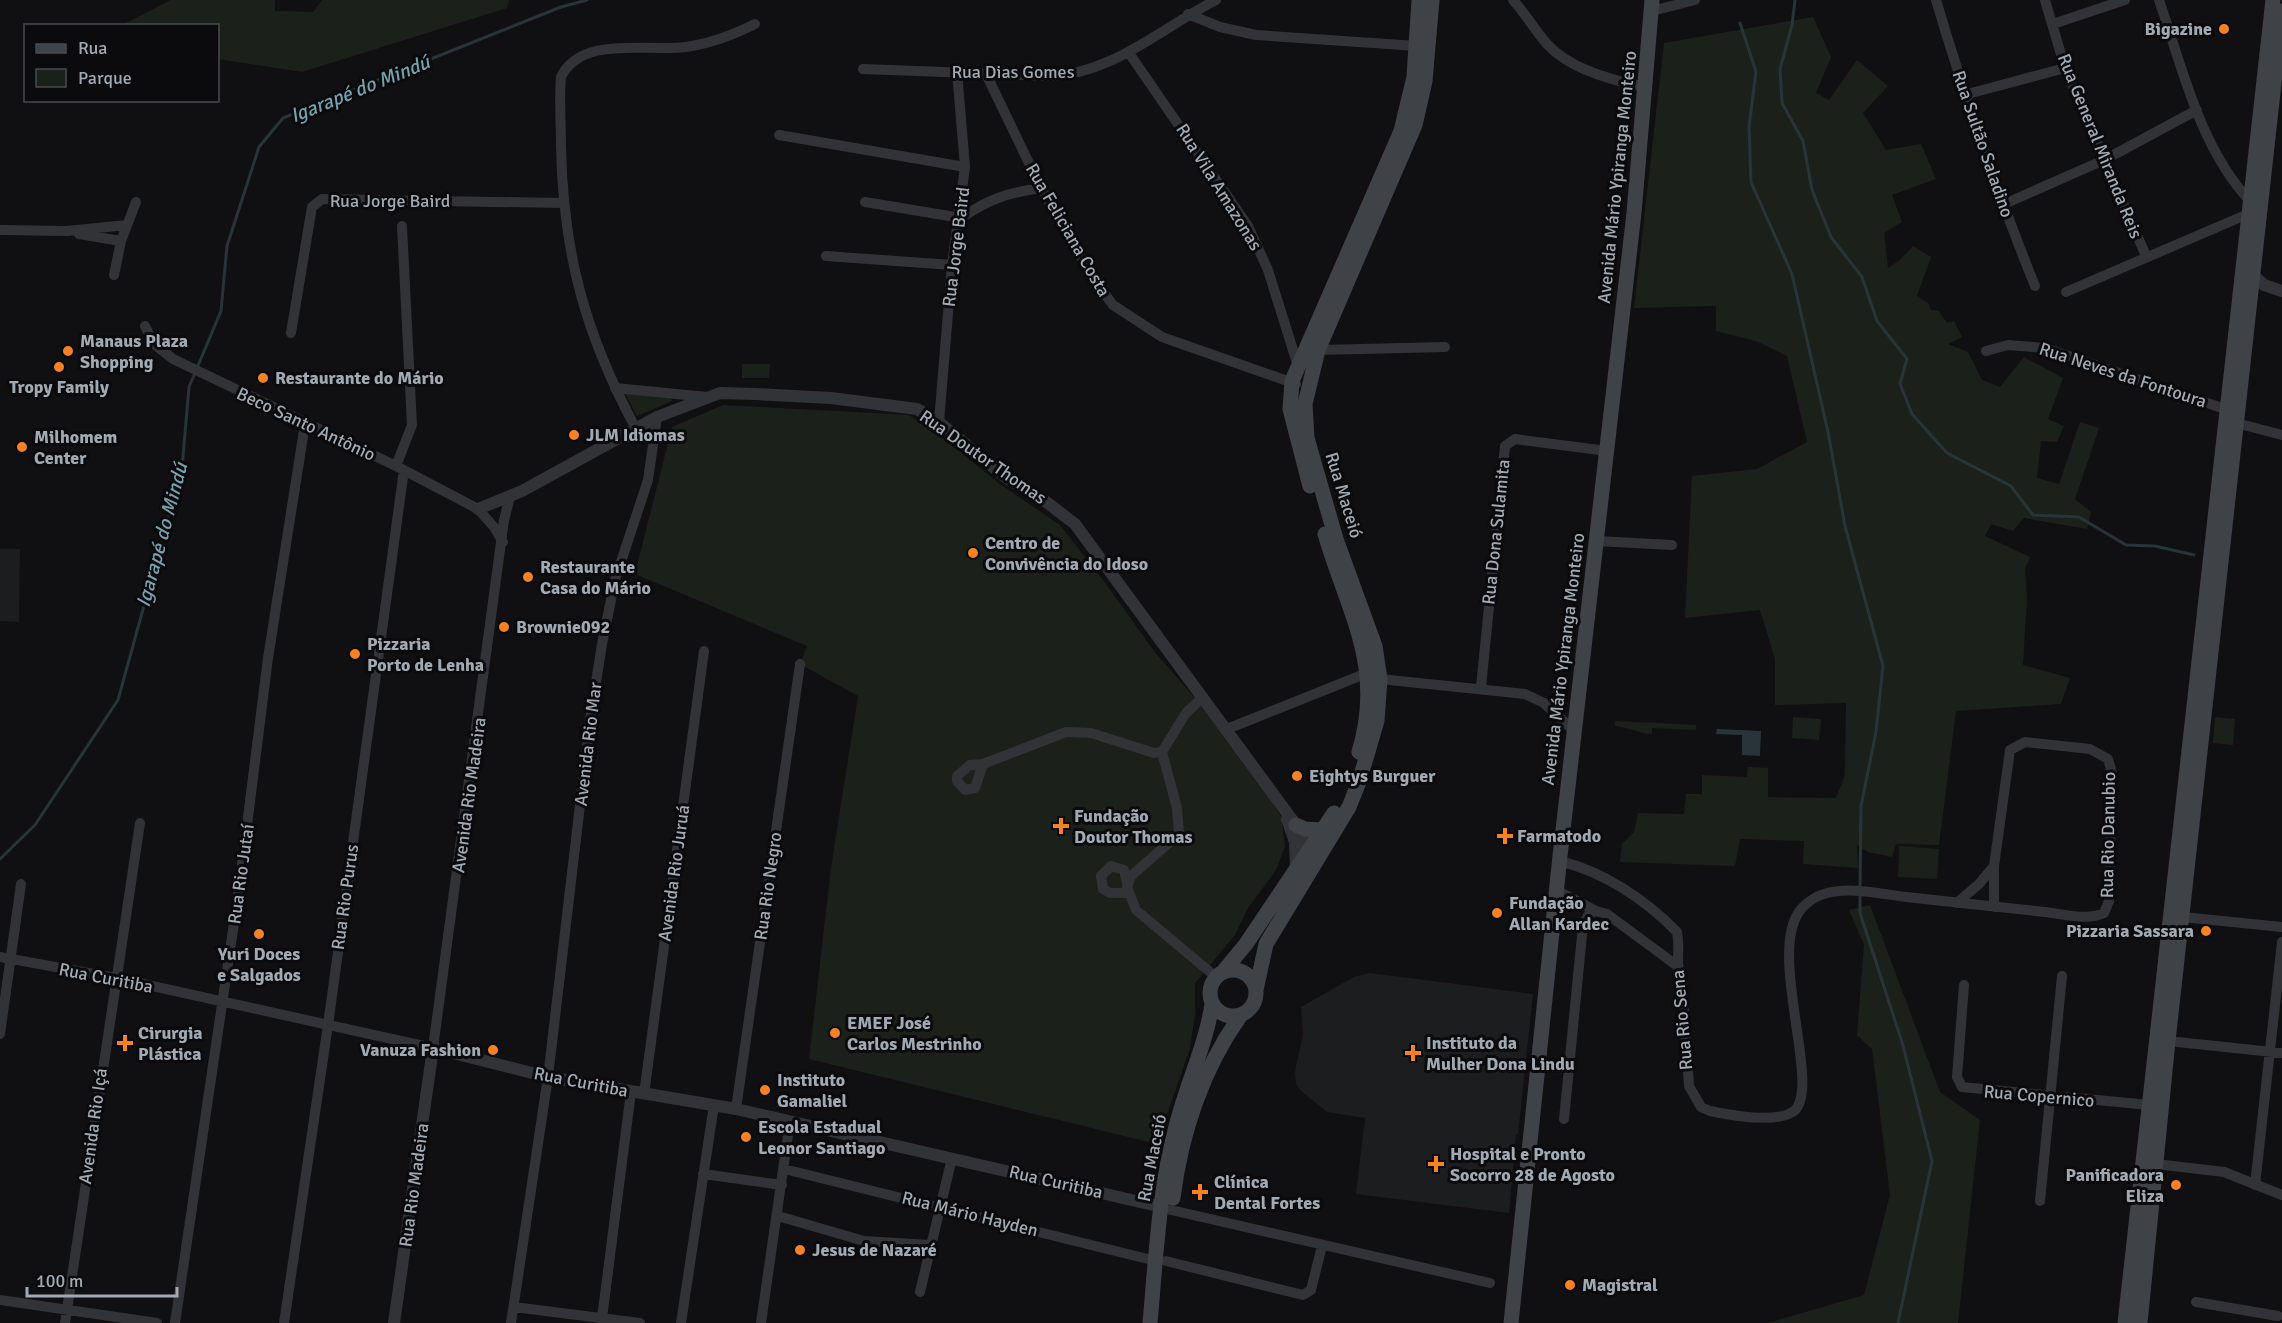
<svg xmlns="http://www.w3.org/2000/svg" width="2282" height="1323" viewBox="0 0 2282 1323" font-family="Signika,sans-serif">
	<style>
		.built { fill: #1c1d1f }
		.green { fill: #1b211a }
		.water { fill: #283437 }
		.lines { fill: none; stroke-linecap: round; stroke-linejoin: round }
		.stream { stroke: #283437; stroke-width: 3 }
		.minor { stroke: #313337; stroke-width: 10 }
		.tertiary { stroke: #313337; stroke-width: 12 }
		.secondary { stroke: #3f4347; stroke-width: 15 }
		.poi-dot { fill: #f78123; stroke: #0b0b0d; stroke-width: 2 }
		.labels { text-anchor: middle; dominant-baseline: central; stroke-width: 6; stroke-linejoin: round; paint-order: stroke }
		.poi-label { font-size: 18px; font-weight: bold; fill: #a1aab3; stroke: #0b0b0d; text-anchor: start }
		.street-label { font-size: 18px; fill: #a1aab3; stroke: #0b0b0d }
		.water-label { font-size: 20px; font-style: italic; fill: #76a2b0; stroke: #0b0b0d }
	</style>
	<rect width="100%" height="100%" fill="#101012"/>
	<path class="built" d="M0,549H20L19,622L0,621Z
		M1370,973L1533,994L1518,1134H1516L1509,1213L1356,1194L1365,1118L1327,1112L1301,1091L1296,1084L1295,1071L1303,1035L1301,1007L1354,977Z"/>
	<path class="green" d="M171,0H275V11L313,12L322,0H509L507,8L302,72L218,59V26L122,25Z
		M1813,17L1831,57L1816,93L1829,100L1857,60L1888,86L1863,113L1886,150L1921,144L1936,179L1892,195L1902,222L1884,233L1888,268L1900,260L1913,246L1931,257L1917,296L1928,303L1931,310L1939,311L1947,323L1954,321L1962,337L1948,344L1968,352L1982,380L2000,387L2024,357L2063,378L2048,419L2064,426L2057,442L2041,441L2037,478L2059,484L2080,422L2099,428L2075,499L2091,512L2087,529L2024,518L2013,531L1991,524L1985,536L2030,557L2025,569L2027,597L2023,665L2070,678L2061,704L1956,711L1939,845L1896,844L1892,857L1868,852L1857,845L1858,868L1803,864L1804,841L1740,839L1735,866L1620,862L1622,844L1634,832L1638,813L1684,814L1686,794H1702V775L1747,777L1748,767L1768,768V797L1836,798L1845,775L1846,703L1775,705V659L1760,610L1685,618L1692,476L1757,469L1807,442L1787,356L1756,341L1716,331V306L1634,308L1664,43Z
		M742,364H770L769,378H742Z
		M625,393L670,396L672,401L637,416Z
		M723,405L909,415L949,443L997,482L1060,525L1106,584L1154,651L1234,743L1281,816L1285,846L1276,870L1248,908L1235,935L1195,983V1014L1190,1048L1157,1144L809,1059L831,868L858,696L800,664L807,646L635,574L672,427Z
		M1793,717L1821,719L1819,740L1792,738Z
		M2215,717L2235,719L2233,745L2213,743Z
		M1615,721L1696,725V730L1652,728V734C1638,733 1628,727 1615,726Z
		M1899,846L1939,849L1937,879L1898,877Z
		M1870,905L1940,1092L1980,1120L1958,1323H1768L1864,1295L1890,1195L1872,1049L1857,1035L1864,945L1849,910Z"/>
	<path class="water" d="M1717,729L1761,731L1760,756L1742,755V735L1716,734Z"/>
	<g class="lines">
		<path class="stream" d="M1795,0L1792,25L1780,69L1782,103L1803,141L1812,190L1831,237L1862,277L1877,321L1907,359L1900,384L1912,414L1947,453L2011,486L2033,515L2079,517L2126,545L2155,546L2194,555
			M1740,23L1756,72L1749,127L1751,182L1792,274L1828,432L1845,526L1883,666L1876,732L1861,806L1860,888
			M0,859L35,825L118,700L182,468L189,387L221,311L227,246L259,147L283,118L561,7L587,0
			M1860,895V913L1902,1042L1932,1161L1898,1323"/>
		<path class="minor" d="M1513,0C1526,14 1535,31 1548,45C1571,70 1614,81 1646,87
			M1936,0C1965,97 1997,192 2035,286
			M2045,0L2065,68L2146,256
			M2159,0C2182,67 2200,147 2249,200
			M1652,11L1695,0
			M1188,14L1220,27L1256,35L1417,46
			M2053,24L2125,0
			M1129,53L1248,226L1268,270L1298,366
			M863,69L1049,76C1113,74 1161,28 1216,0
			M986,74L1041,188L1095,281L1113,305L1162,337L1296,384
			M1964,95L2065,68
			M779,135L965,167
			M865,202L961,218C989,199 1007,193 1041,188
			M2002,205L2104,160L2197,110
			M0,230L67,231L127,225
			M79,234L121,241
			M826,256L952,265
			M114,275L121,241L136,202
			M2066,292L2248,214
			M145,326L154,344L173,359L396,466L478,509L494,527L503,542
			M291,333L312,207L322,199L562,203
			M1318,350L1445,347
			M1986,351L2008,345L2045,348L2225,409
			M615,388L707,397
			M939,422L952,265L965,167L957,72
			M2236,423L2282,435
			M635,427C585,333 563,253 561,146C561,123 559,100 561,77C581,35 647,52 685,47C709,44 733,35 755,24
			M396,466L412,425L402,226
			M1597,541L1672,545
			M1380,679L1525,694L1544,703L1573,730
			M1481,687L1505,446L1515,439L1607,451
			M1203,697L1186,713L1162,752L1177,808L1179,834L1131,876L1127,887L1136,910L1216,977
			M1227,729L1367,673
			M983,764L975,788L965,790L957,781V776L970,765L983,764L1066,732L1091,733L1154,753L1162,752
			M1559,861C1603,871 1646,900 1677,932C1681,951 1674,960 1682,980L1689,1086L1701,1107L1710,1111C1729,1115 1777,1124 1794,1111C1822,1088 1768,956 1799,912C1804,904 1816,896 1824,894C1849,886 1881,894 1906,897C1952,902 1999,907 2045,912C2063,914 2087,921 2104,913L2109,901L2112,773L2108,759L2090,749L2025,742L2010,750L1994,866V907
			M1127,883L1124,870L1111,866L1101,876L1103,889L1110,893H1127
			M1556,890L1596,911
			M1957,903L1979,884L1994,866
			M2183,917L2282,927
			M0,957L116,978L433,1048L504,520L510,497
			M1964,985L1957,1077L1962,1087L2149,1105
			M0,1034L21,884
			M2168,1041L2282,1053
			M644,1094L704,651
			M736,1109L800,664
			M1564,1119L1583,925L1589,914L1596,911L1607,914L1676,965
			M2156,1164L2224,1172L2282,1195
			M784,1169L1156,1261
			M703,1174L782,1185
			M2255,1185L2282,942
			M2040,1201L2062,976
			M1171,1210L1490,1283
			M778,1216L864,1241L930,1245
			M1166,1261L1303,1295L1311,1290L1322,1246
			M920,1292L952,1158
			M0,1300L157,1323
			M2196,1302L2278,1316
			M514,1307L640,1323
			M602,1318L631,1092
			M65,1323L140,823
			M175,1323L239,889L268,658L305,424
			M284,1323L328,1025L404,470
			M511,1323L548,1077L590,720L602,644L615,580L648,480L657,417
			M681,1323L714,1105
			M761,1323L790,1121"/>
		<path class="tertiary" d="M2253,275L2264,285L2282,291
			M478,509L522,491L657,417L720,393L755,394L831,398L917,409L939,422L1005,477L1045,501L1075,524L1296,825L1306,842L1308,857
			M1287,819L1295,842L1296,867
			M394,1323L433,1048L548,1077L736,1109L1162,1207"/>
		<path class="secondary" d="M1310,486L1290,409L1292,381L1401,131L1414,77L1419,0
			M1325,534C1348,613 1385,666 1359,752
			M1296,825L1305,829L1323,830
			M1210 993a23 23 0 1 1 46 0a23 23 0 1 1-46 0Z
			M1222,973L1246,944L1334,813
			M1256,990L1266,944L1349,807L1359,782L1377,721L1380,679L1375,646L1336,539L1307,438L1305,404L1318,350L1415,125L1425,81L1432,0
			M1173,1198C1181,1133 1203,1068 1241,1015
			M1150,1323C1156,1256 1159,1188 1177,1123C1187,1083 1206,1045 1212,1004
			M1511,1323L1560,856L1634,213L1652,0
			M2125,1323L2273,0
			M2140,1323L2168,1041L2282,11"/>
	</g>
	<g class="poi-dot">
		<circle cx="2224" cy="29" r="6"/>
		<circle cx="68" cy="351" r="6"/>
		<circle cx="59" cy="367" r="6"/>
		<circle cx="263" cy="378" r="6"/>
		<circle cx="574" cy="435" r="6"/>
		<circle cx="22" cy="447" r="6"/>
		<circle cx="973" cy="553" r="6"/>
		<circle cx="528" cy="577" r="6"/>
		<circle cx="504" cy="627" r="6"/>
		<circle cx="355" cy="654" r="6"/>
		<circle cx="1297" cy="776" r="6"/>
		<path d="M1058 817h6v6h6v6h-6v6h-6v-6h-6v-6h6z"/>
		<path d="M1502 827h6v6h6v6h-6v6h-6v-6h-6v-6h6z"/>
		<circle cx="1497" cy="913" r="6"/>
		<circle cx="2206" cy="931" r="6"/>
		<circle cx="259" cy="934" r="6"/>
		<circle cx="835" cy="1033" r="6"/>
		<path d="M122 1034h6v6h6v6h-6v6h-6v-6h-6v-6h6z"/>
		<circle cx="493" cy="1050" r="6"/>
		<path d="M1410 1044h6v6h6v6h-6v6h-6v-6h-6v-6h6z"/>
		<circle cx="765" cy="1090" r="6"/>
		<circle cx="746" cy="1137" r="6"/>
		<path d="M1433 1155h6v6h6v6h-6v6h-6v-6h-6v-6h6z"/>
		<circle cx="2176" cy="1185" r="6"/>
		<path d="M1197 1183h6v6h6v6h-6v6h-6v-6h-6v-6h6z"/>
		<circle cx="800" cy="1250" r="6"/>
		<circle cx="1570" cy="1285" r="6"/>
	</g>
	<g class="labels">
		<g class="poi-label">
			<text x="2212" y="29" text-anchor="end">Bigazine</text>
			<text x="80" y="341">Manaus Plaza<tspan x="80" dy="21">Shopping</tspan></text>
			<text x="275" y="378">Restaurante do Mário</text>
			<text x="59" y="387" text-anchor="middle">Tropy Family</text>
			<text x="586" y="435">JLM Idiomas</text>
			<text x="34" y="437">Milhomem<tspan x="34" dy="21">Center</tspan></text>
			<text x="985" y="543">Centro de<tspan x="985" dy="21">Convivência do Idoso</tspan></text>
			<text x="540" y="567">Restaurante<tspan x="540" dy="21">Casa do Mário</tspan></text>
			<text x="516" y="627">Brownie092</text>
			<text x="367" y="644">Pizzaria<tspan x="367" dy="21">Porto de Lenha</tspan></text>
			<text x="1309" y="776">Eightys Burguer</text>
			<text x="1074" y="816">Fundação<tspan x="1074" dy="21">Doutor Thomas</tspan></text>
			<text x="1517" y="836">Farmatodo</text>
			<text x="1509" y="903">Fundação<tspan x="1509" dy="21">Allan Kardec</tspan></text>
			<text x="2194" y="931" text-anchor="end">Pizzaria Sassara</text>
			<text x="259" y="954" text-anchor="middle">Yuri Doces<tspan x="259" dy="21">e Salgados</tspan></text>
			<text x="847" y="1023">EMEF José<tspan x="847" dy="21">Carlos Mestrinho</tspan></text>
			<text x="138" y="1033">Cirurgia<tspan x="138" dy="21">Plástica</tspan></text>
			<text x="1426" y="1043">Instituto da<tspan x="1426" dy="21">Mulher Dona Lindu</tspan></text>
			<text x="481" y="1050" text-anchor="end">Vanuza Fashion</text>
			<text x="777" y="1080">Instituto<tspan x="777" dy="21">Gamaliel</tspan></text>
			<text x="758" y="1127">Escola Estadual<tspan x="758" dy="21">Leonor Santiago</tspan></text>
			<text x="1450" y="1154">Hospital e Pronto<tspan x="1450" dy="21">Socorro 28 de Agosto</tspan></text>
			<text x="2164" y="1175" text-anchor="end">Panificadora<tspan x="2164" dy="21">Eliza</tspan></text>
			<text x="1214" y="1182">Clínica<tspan x="1214" dy="21">Dental Fortes</tspan></text>
			<text x="812" y="1250">Jesus de Nazaré</text>
			<text x="1582" y="1285">Magistral</text>
		</g>
		<g class="street-label">
			<text x="1013" y="72">Rua Dias Gomes</text>
			<text transform="translate(1983 144) rotate(71)">Rua Sultão Saladino</text>
			<text transform="translate(2100 146) rotate(68)">Rua General Miranda Reis</text>
			<text transform="translate(1617 177) rotate(-84)">Avenida Mário Ypiranga Monteiro</text>
			<text transform="translate(1219 187) rotate(58)">Rua Vila Amazonas</text>
			<text x="390" y="201">Rua Jorge Baird</text>
			<text transform="translate(1068 230) rotate(60)">Rua Feliciana Costa</text>
			<text transform="translate(956 247) rotate(-83)">Rua Jorge Baird</text>
			<text transform="translate(2123 375) rotate(18)">Rua Neves da Fontoura</text>
			<text transform="translate(306 424) rotate(25)">Beco Santo Antônio</text>
			<text transform="translate(983 457) rotate(35)">Rua Doutor Thomas</text>
			<text transform="translate(1344 495) rotate(73)">Rua Maceió</text>
			<text transform="translate(1496 532) rotate(-84)">Rua Dona Sulamita</text>
			<text transform="translate(1563 659) rotate(-83)">Avenida Mário Ypiranga Monteiro</text>
			<text transform="translate(588 744) rotate(-83)">Avenida Rio Mar</text>
			<text transform="translate(469 795) rotate(-82)">Avenida Rio Madeira</text>
			<text transform="translate(2108 835) rotate(-89)">Rua Rio Danubio</text>
			<text transform="translate(674 873) rotate(-82)">Avenida Rio Juruá</text>
			<text transform="translate(241 874) rotate(-82)">Rua Rio Jutaí</text>
			<text transform="translate(768 886) rotate(-82)">Rua Rio Negro</text>
			<text transform="translate(345 897) rotate(-82)">Rua Rio Purus</text>
			<text transform="translate(106 978) rotate(11)">Rua Curitiba</text>
			<text transform="translate(1682 1020) rotate(-95)">Rua Rio Sena</text>
			<text transform="translate(581 1082) rotate(11)">Rua Curitiba</text>
			<text transform="translate(2039 1096) rotate(5)">Rua Copernico</text>
			<text transform="translate(93 1126) rotate(-82)">Avenida Rio Içá</text>
			<text transform="translate(1152 1158) rotate(-79)">Rua Maceió</text>
			<text transform="translate(1056 1182) rotate(13)">Rua Curitiba</text>
			<text transform="translate(414 1185) rotate(-82)">Rua Rio Madeira</text>
			<text transform="translate(970 1214) rotate(14)">Rua Mário Hayden</text>
		</g>
		<g class="water-label">
			<text transform="translate(360 89) rotate(-22)">Igarapé do Mindú</text>
			<text transform="translate(162 535) rotate(-75)">Igarapé do Mindú</text>
		</g>
	</g>
	<rect x="24" y="24" width="195" height="78" fill="#0b0b0d" stroke="#474b4f" stroke-width="1.5"/>
	<rect x="36" y="44" width="30" height="9" fill="#3f4347" stroke="#474b4f" stroke-width="1.5"/>
	<text x="78" y="54" font-size="18" fill="#a1aab3">Rua</text>
	<rect x="36" y="69" width="30" height="18" fill="#1b211a" stroke="#474b4f" stroke-width="1.5"/>
	<text x="78" y="84" font-size="18" fill="#a1aab3">Parque</text>
	<path d="M27 1287v9h150v-9" fill="none" stroke="#a1aab3" stroke-width="3"/>
	<text x="36" y="1287" font-size="18" fill="#a1aab3" stroke="#0b0b0d" stroke-width="4.5" paint-order="stroke">100 m</text>
</svg>
